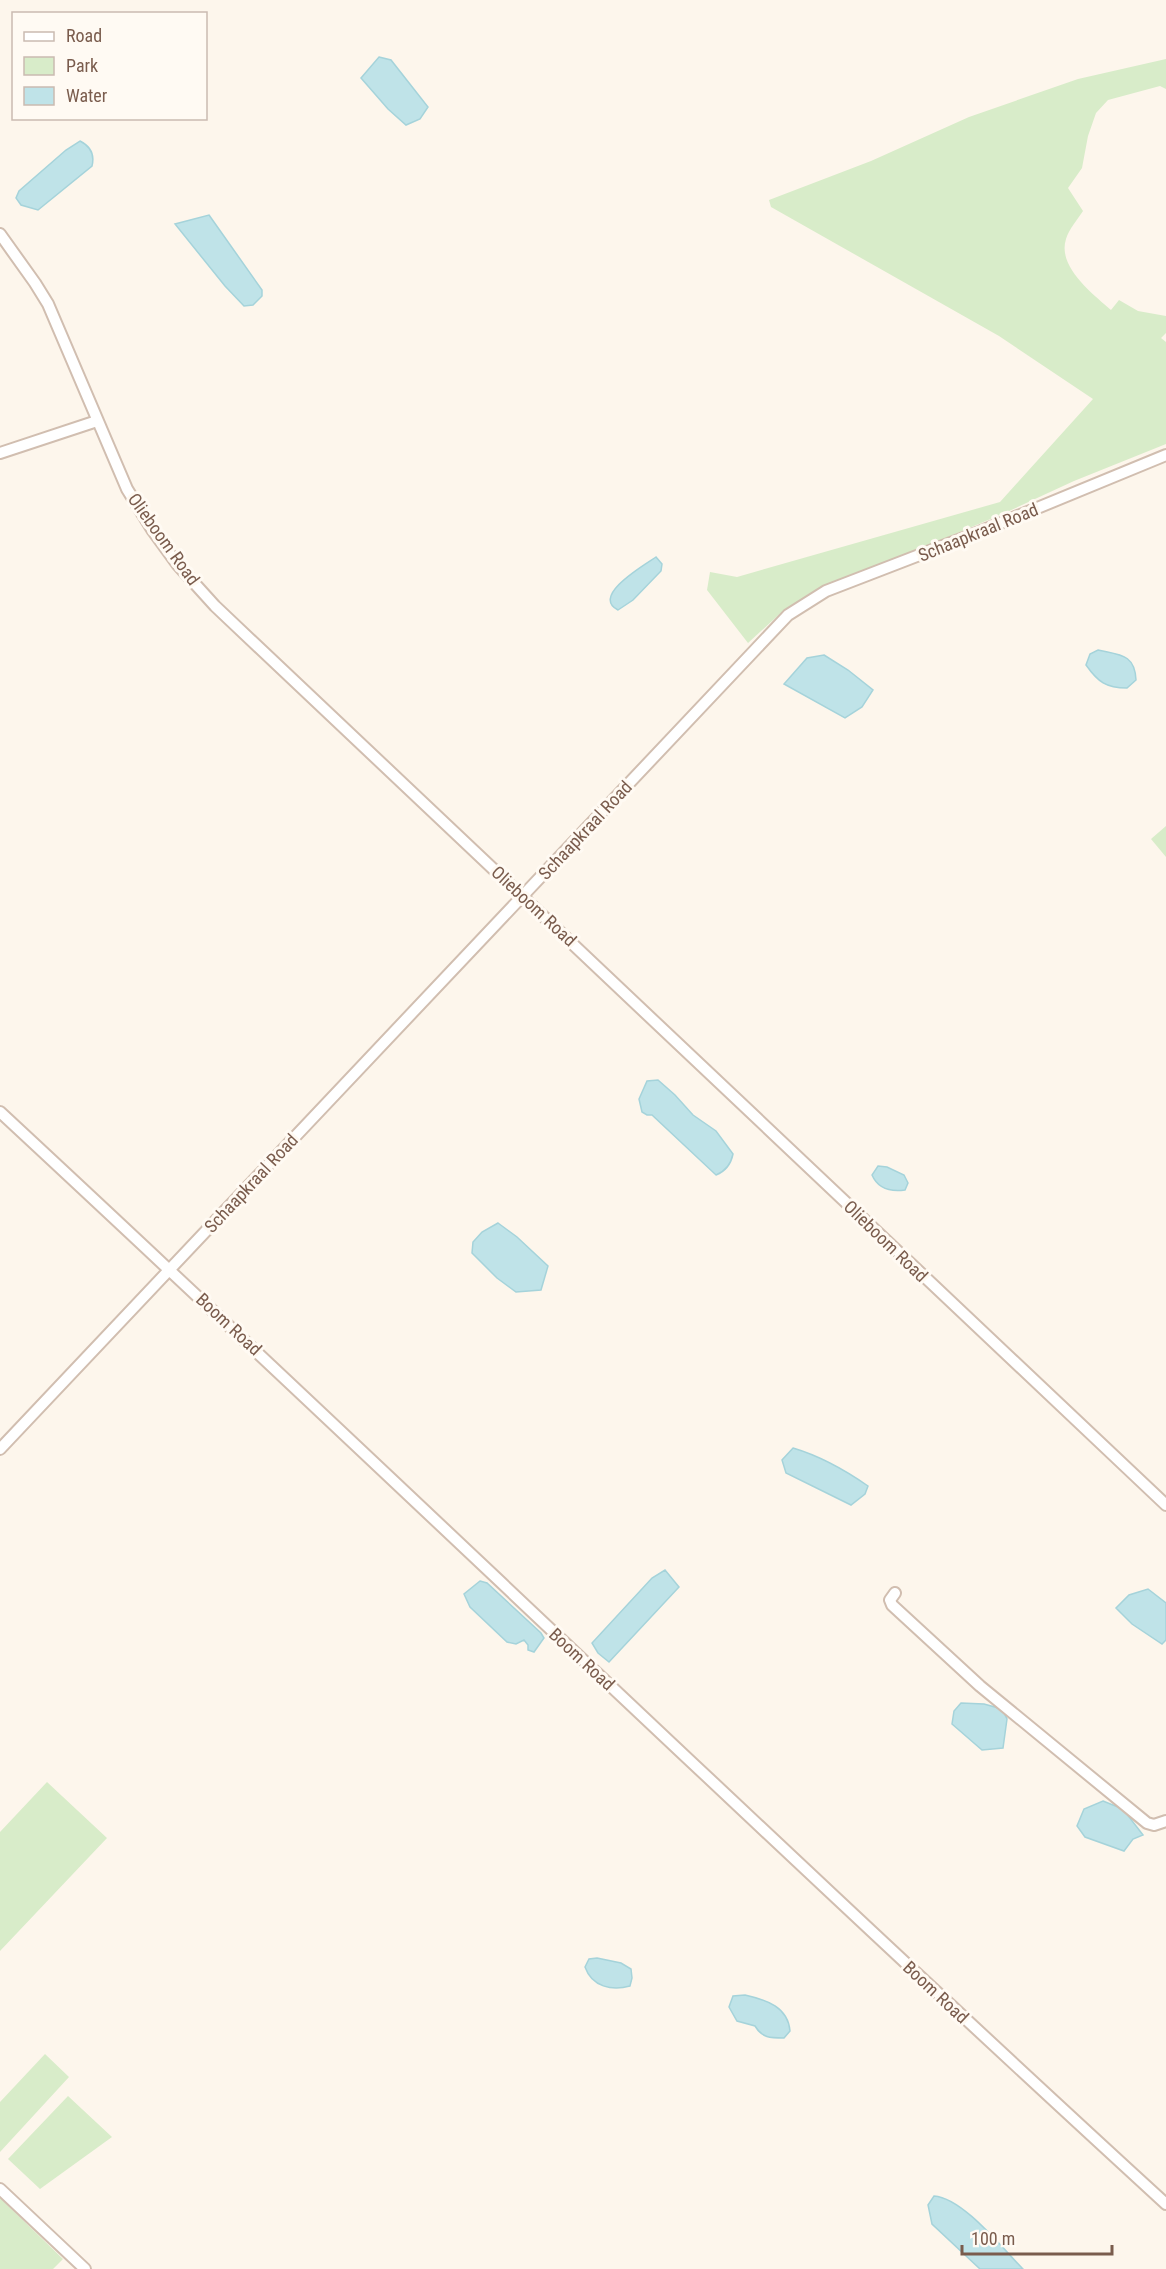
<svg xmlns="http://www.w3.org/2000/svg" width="1166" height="2269" viewBox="0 0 1166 2269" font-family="'Roboto Condensed',sans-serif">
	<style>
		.green { fill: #d8ecc9 }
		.water { fill: #bfe3e8; stroke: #a5d3da; stroke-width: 1.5 }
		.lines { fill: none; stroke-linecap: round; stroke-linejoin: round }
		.minor-casing { stroke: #d1beb0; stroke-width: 14 }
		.minor { stroke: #fff; stroke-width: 10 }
		.labels { text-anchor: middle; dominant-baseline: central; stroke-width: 6; stroke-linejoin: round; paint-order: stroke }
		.street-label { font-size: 18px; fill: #7a5c4d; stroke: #fffaf3 }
	</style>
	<rect width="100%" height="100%" fill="#fdf6ec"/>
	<path class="green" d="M1166,59V89L1160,86L1108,100L1096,113L1088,136L1082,168L1068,188L1083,211C1078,219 1069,229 1066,239C1057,267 1093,294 1111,310L1119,300L1138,311L1166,316V333L1161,338L1166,342V444L1074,481L1007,512L882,565L785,609L748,643L707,590L710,572L737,577L1000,502L1093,399L999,336L771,207L769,200L871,161L969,117L1078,79Z
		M1166,826V857L1151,839Z
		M47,1782L107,1838L0,1951V1832Z
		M45,2054L69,2077L0,2152V2102Z
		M68,2096L112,2137L40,2189L8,2159Z
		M0,2198L63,2259L53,2269H0Z"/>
	<path class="water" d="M379,57L391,60L428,107L420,119L406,125L388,109L361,78Z
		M80,141C90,146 95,154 92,166L38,210L21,205L16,198L19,191L66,150Z
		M209,215L262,290V296L253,305L244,306L225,286L175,224Z
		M656,557L662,564L661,571L633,600L618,610C590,596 646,564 656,557Z
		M1098,650C1120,655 1135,654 1136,680L1127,688C1106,688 1098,682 1086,665L1090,654Z
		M824,655L848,670L873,690L862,707L845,718L784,684L807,658Z
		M658,1080L675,1095L693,1115L716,1131L733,1154C731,1164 726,1171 716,1175L652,1115H647L642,1112L639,1099L647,1081Z
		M878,1166L887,1167L904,1175L908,1183L905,1190C890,1192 878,1189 872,1175Z
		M498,1223L517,1237L548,1266L541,1290L516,1292L497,1278L472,1253L473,1242L482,1232Z
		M793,1448C820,1456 845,1470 868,1486L865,1494L851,1505L786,1473L782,1460Z
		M665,1570L679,1587L609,1662L598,1653L592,1643L652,1578Z
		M480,1581L487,1583L541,1633L544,1638L534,1652L528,1650V1645L524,1640L516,1644L507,1642L470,1607L464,1594Z
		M1148,1589L1166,1603V1640L1162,1644L1132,1624L1116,1608L1129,1595Z
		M961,1703L984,1704L1002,1709L1007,1719L1003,1748L982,1750L952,1724L954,1711Z
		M1103,1801L1123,1809L1143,1835L1133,1839L1124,1851L1085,1837L1077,1826L1084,1809Z
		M597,1958L621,1963L631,1969L632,1978L630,1986C612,1991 592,1987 585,1967L589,1959Z
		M745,1995C767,2000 788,2007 790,2031L784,2038C770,2038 762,2038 755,2026L737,2021L729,2007L733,1996Z
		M934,2196C963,2198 1002,2248 1023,2269H980L932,2224L928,2205Z"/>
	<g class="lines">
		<defs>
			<path id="minor" d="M0,234L35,283L48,304L127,489L153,531L177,564L215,606L1166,1505
				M0,453L97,421
				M0,1112C390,1474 773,1844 1166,2204
				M0,1449L788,615L826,591L979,532L1166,455
				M895,1593L890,1600L892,1605L980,1686L1147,1823L1154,1825L1166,1821
				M0,2189L85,2269"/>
		</defs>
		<use href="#minor" class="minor-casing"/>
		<use href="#minor" class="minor"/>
	</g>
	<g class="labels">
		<g class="street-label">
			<text transform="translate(978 532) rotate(-22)">Schaapkraal Road</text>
			<text transform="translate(164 539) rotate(54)">Olieboom Road</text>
			<text transform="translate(585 830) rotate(-47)">Schaapkraal Road</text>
			<text transform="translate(534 906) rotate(43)">Olieboom Road</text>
			<text transform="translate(251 1183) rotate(-47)">Schaapkraal Road</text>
			<text transform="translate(886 1241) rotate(44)">Olieboom Road</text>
			<text transform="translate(229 1324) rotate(43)">Boom Road</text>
			<text transform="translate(582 1659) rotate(43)">Boom Road</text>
			<text transform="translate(936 1992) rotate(43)">Boom Road</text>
		</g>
	</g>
	<rect x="12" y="12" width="195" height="108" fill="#fffaf3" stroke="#cabbb1" stroke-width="1.5"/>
	<rect x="24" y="32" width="30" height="9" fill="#ffffff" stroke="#cabbb1" stroke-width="1.5"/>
	<text x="66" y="42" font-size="18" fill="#7a5c4d">Road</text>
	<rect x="24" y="57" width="30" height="18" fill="#d8ecc9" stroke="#cabbb1" stroke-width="1.5"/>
	<text x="66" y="72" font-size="18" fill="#7a5c4d">Park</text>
	<rect x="24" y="87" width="30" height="18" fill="#bfe3e8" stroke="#cabbb1" stroke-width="1.5"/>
	<text x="66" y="102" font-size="18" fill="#7a5c4d">Water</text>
	<path d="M962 2245v9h150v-9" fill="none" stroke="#7a5c4d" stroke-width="3"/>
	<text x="971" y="2245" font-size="18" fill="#7a5c4d" stroke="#fffaf3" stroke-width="4.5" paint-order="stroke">100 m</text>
</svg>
